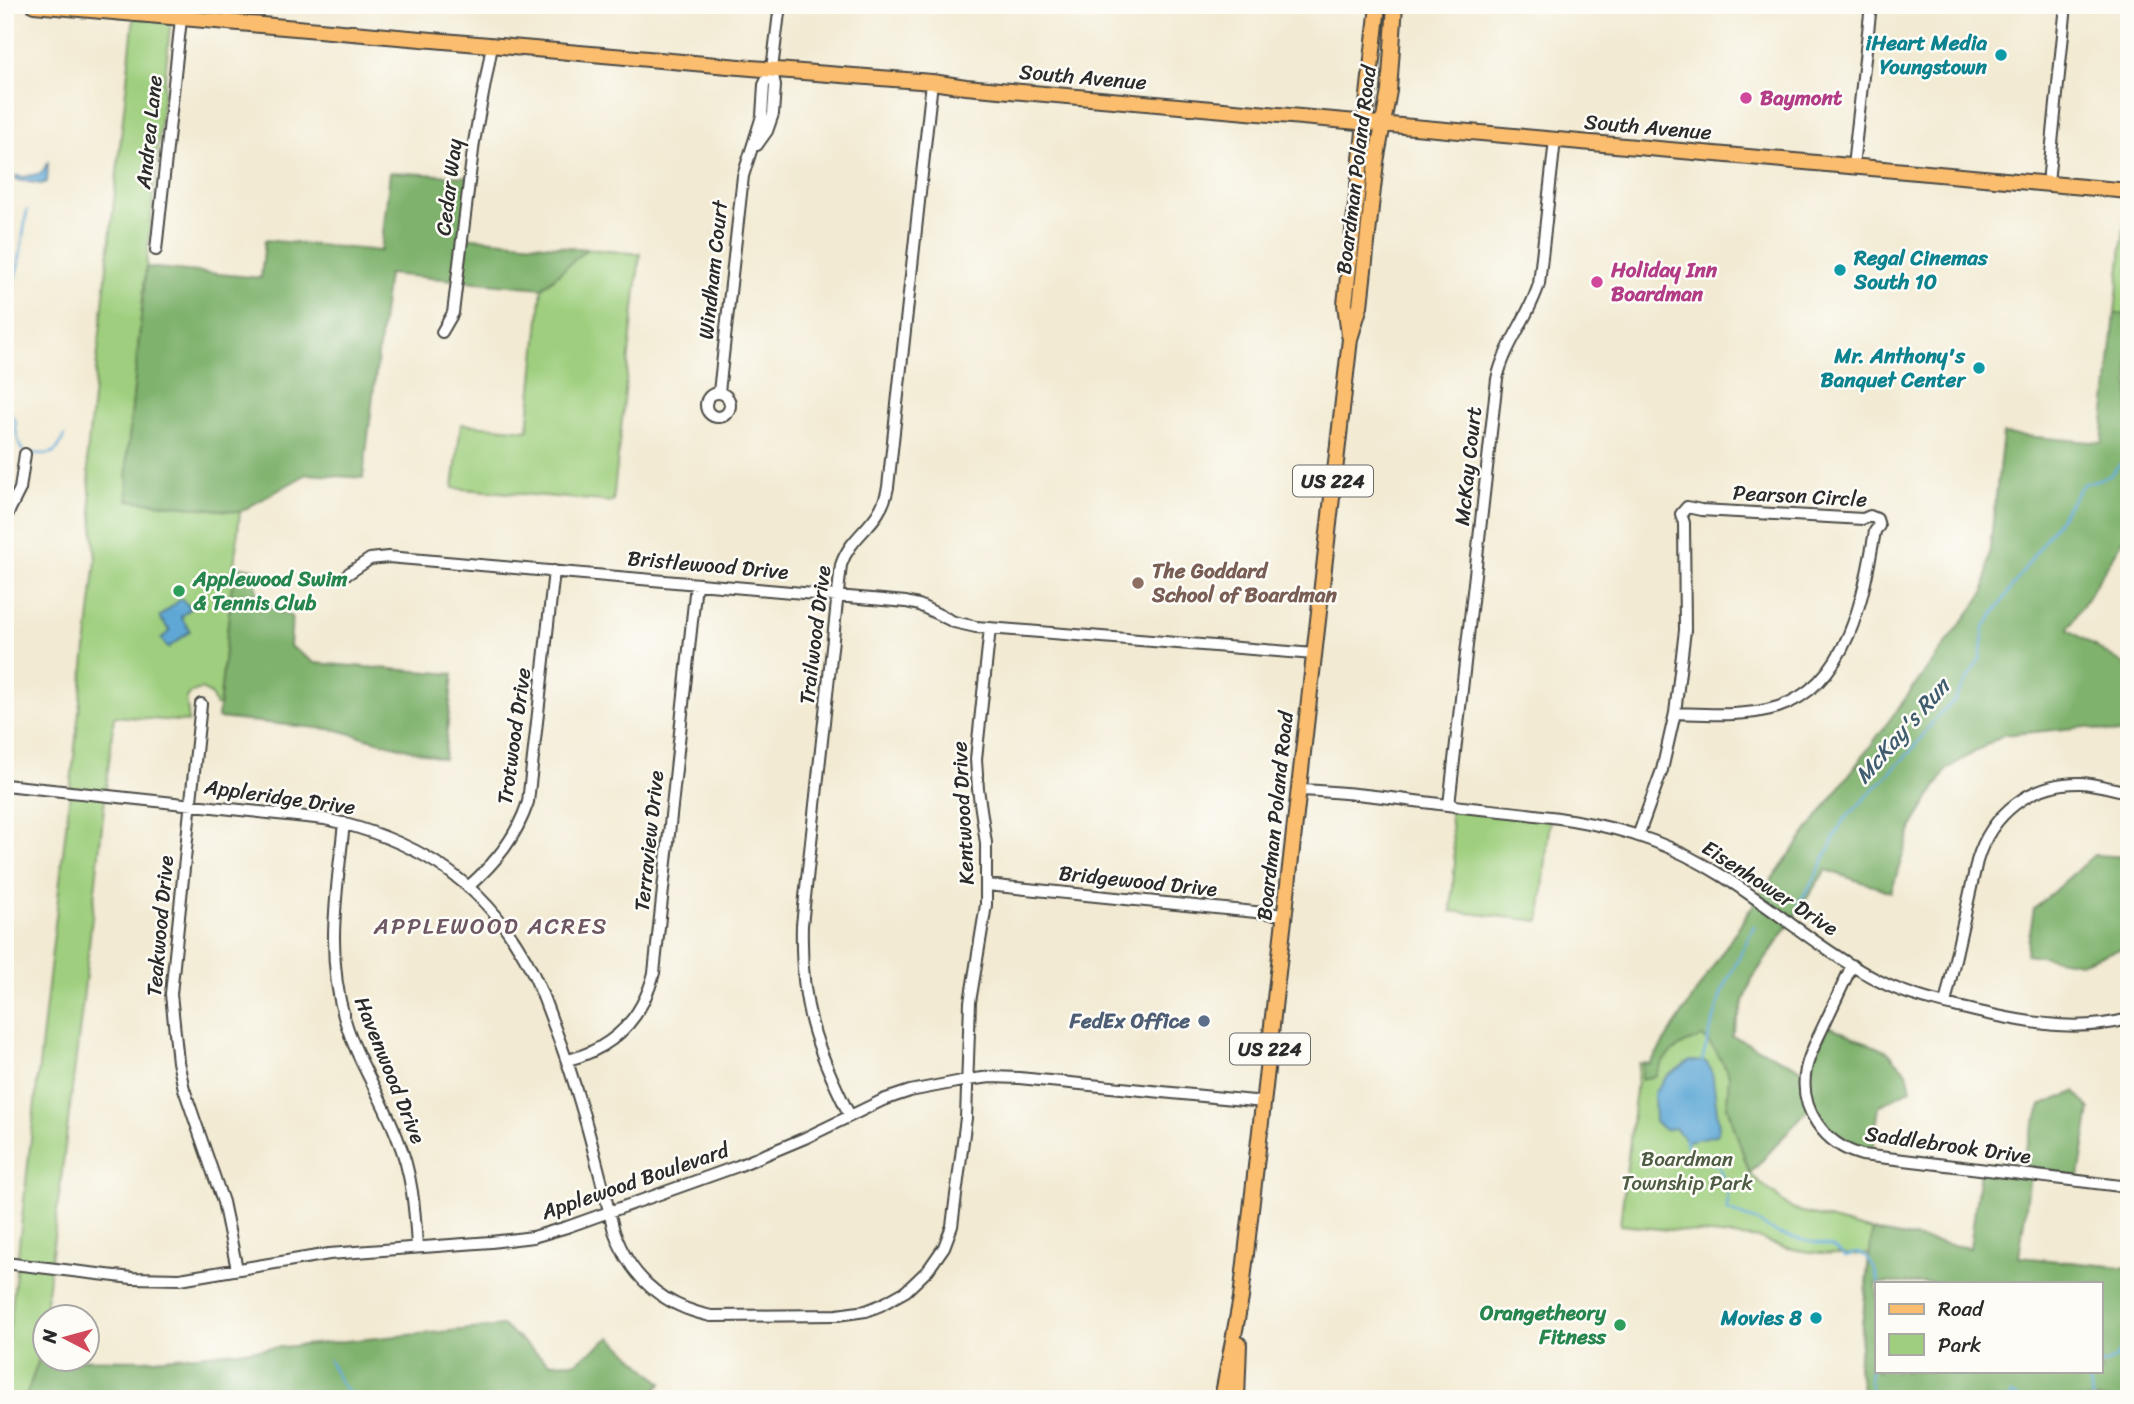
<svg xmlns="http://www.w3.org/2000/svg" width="2134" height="1404" viewBox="0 0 2134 1404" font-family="Sriracha,sans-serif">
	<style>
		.green { fill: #9fcf7e; stroke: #657d54; stroke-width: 2; fill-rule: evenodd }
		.forest { fill: #7fb26d; stroke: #556e4c; stroke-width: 2; fill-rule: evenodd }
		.water { fill: #5fa8d6; stroke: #456a80; stroke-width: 2 }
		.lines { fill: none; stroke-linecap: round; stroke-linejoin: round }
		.stream { stroke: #5fa8d6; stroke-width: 2.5 }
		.minor-casing { stroke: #494844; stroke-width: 14 }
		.major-casing { stroke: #494844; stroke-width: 18 }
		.minor { stroke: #fff; stroke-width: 10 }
		.major { stroke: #fbbd6e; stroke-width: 14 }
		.culture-dot { fill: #0f9aa8; stroke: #fdfcf7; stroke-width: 2.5 }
		.hotel-dot { fill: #d1479c; stroke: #fdfcf7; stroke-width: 2.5 }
		.education-dot { fill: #8d6e63; stroke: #fdfcf7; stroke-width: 2.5 }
		.leisure-dot { fill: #2e9e5b; stroke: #fdfcf7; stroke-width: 2.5 }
		.service-dot { fill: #5c6f8a; stroke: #fdfcf7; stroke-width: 2.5 }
		.labels { text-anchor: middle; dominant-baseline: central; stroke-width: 5; stroke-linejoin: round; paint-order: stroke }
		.shield { fill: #fdfcf7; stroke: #6a6a68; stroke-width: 2 }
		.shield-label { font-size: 19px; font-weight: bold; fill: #2b2b2b }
		.culture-label { font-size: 21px; font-weight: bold; fill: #0d838f; stroke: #fdfcf7; text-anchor: end }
		.street-label { font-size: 21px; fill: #2b2b2b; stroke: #fdfcf7 }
		.hotel-label { font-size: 21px; font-weight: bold; fill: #b23c85; stroke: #fdfcf7; text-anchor: start }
		.education-label { font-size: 21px; font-weight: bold; fill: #785e54; stroke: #fdfcf7; text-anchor: start }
		.leisure-label { font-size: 21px; font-weight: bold; fill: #27864d; stroke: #fdfcf7; text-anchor: start }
		.service-label { font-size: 21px; font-weight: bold; fill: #4e5e75; stroke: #fdfcf7; text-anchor: end }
		.park-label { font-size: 21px; fill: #4e5c44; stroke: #fdfcf7 }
		.water-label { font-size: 23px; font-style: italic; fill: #405d6f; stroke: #fdfcf7 }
		.neighbourhood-label { font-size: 23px; letter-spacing: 2px; fill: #6d5763; stroke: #fdfcf7 }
	</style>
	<rect width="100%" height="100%" fill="#fdfcf7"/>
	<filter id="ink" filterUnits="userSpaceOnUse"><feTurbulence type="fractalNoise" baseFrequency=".0143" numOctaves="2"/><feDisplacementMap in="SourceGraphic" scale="14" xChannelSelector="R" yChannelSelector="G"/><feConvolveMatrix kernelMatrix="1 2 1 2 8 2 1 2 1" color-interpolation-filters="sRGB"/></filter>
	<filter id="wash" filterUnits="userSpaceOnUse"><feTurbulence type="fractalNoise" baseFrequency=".00686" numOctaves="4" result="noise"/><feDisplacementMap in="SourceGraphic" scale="28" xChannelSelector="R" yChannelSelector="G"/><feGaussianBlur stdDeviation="1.57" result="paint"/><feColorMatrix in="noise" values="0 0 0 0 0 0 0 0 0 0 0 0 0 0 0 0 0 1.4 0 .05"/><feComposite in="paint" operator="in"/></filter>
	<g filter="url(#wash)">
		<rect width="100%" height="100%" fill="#f2ead2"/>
		<path class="green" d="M123,5H179L181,19L171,18L127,458L129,500L240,512L219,706L215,705L211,694L201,689C177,695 191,706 188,722L114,716L83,1000L39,1359L25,1399H5V1369L96,560L87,454L134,15L122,13Z
			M2128,191H2129V315L2115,313Z
			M587,249L640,254L613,502L453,488L461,424L528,430L542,288Z
			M1449,805L1550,817L1540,921L1451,911L1455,862Z
			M1750,909L1785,931L1752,979L1732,1037L1727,1106L1750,1174L1792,1209L1872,1231L2019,1258L2129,1268V1399H1864L1858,1367L1869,1254C1837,1256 1790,1253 1761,1239L1620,1225L1639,1063L1650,1064ZM1877,1283H2101V1371H1877Z"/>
		<path class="forest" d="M390,172L470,177L463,237L587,249L542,288L388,274L363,478L307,474L240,512L128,500L127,458L146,267L261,278L265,240L381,251Z
			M2115,313L2129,315V531L2068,629L2129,668V735L2085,727L2003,735L1947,769L1912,827L1891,892L1826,870L1752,979L1732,1036L1806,1071L1809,1108L1750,1174L1727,1106L1729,1075L1716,1051L1703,1037C1678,1045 1666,1052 1655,1076L1641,1080L1643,1063L1650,1064L1757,899L1985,591L2003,434L2102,443Z
			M234,566L255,569L257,601L292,617L290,646L315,663L453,674L444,759L337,730L218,718Z
			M2094,855L2129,857V946L2080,963L2026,954L2034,909Z
			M1829,1026L1888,1052L1907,1072L1911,1089L1879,1106L1873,1151C1859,1148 1844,1146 1833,1136C1812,1118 1805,1087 1812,1061C1816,1049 1824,1037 1829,1026Z
			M2075,1092L2090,1109L2079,1177L2025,1170V1150L2041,1105Z
			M1980,1170L2030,1176L2019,1257L2129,1268V1399H1864L1858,1367L1872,1231L1970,1248ZM1877,1283H2101V1371H1877Z
			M503,1326L549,1363L576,1362L611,1337L662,1383L646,1399H25L39,1359L144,1360Z"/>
		<path class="water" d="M48,163L47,182L41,184L16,180V176L24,177L41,173Z
			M181,599L191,608L181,617L190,631L168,648L161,639L170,631L159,617Z
			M1690,1061L1706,1062L1712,1071L1719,1127L1717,1135L1687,1141L1674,1128L1665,1130L1655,1122L1654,1093L1667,1076Z"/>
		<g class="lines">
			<path class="stream" d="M5,317L19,262L27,210
				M5,403L16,423L15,429C19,436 17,445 23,451
				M29,453C50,455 56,457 64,436
				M1798,904L1814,880L1842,822L1910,752L1938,715L1953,702L1980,659L1984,628L2083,484L2110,476L2129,454
				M1701,1064L1721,994L1754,926
				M1685,1137C1687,1156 1705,1157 1719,1166L1728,1195L1727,1210L1754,1220L1780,1235L1833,1247L1845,1256C1849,1256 1852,1253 1856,1253C1869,1252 1877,1273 1879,1283
				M329,1360L341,1384L355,1399
				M2101,1365C2123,1360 2118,1346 2129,1333
				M1867,1399L1872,1392L1869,1381L1877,1318
				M2009,1399L2011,1394L2020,1399
				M2092,1399C2092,1390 2089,1383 2089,1374L2093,1371"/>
		</g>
	</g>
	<g filter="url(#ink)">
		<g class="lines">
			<defs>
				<path id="minor" d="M757,145L767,131L773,114L775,86L772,69L780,5
					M1853,166L1871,5
					M2048,183L2066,5
					M156,250L181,19
					M442,332L453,313L474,142L492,46
					M719,392L743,176L762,116L764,85L772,69
					M706 405a12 12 0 1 1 24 0a12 12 0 1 1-24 0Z
					M1687,507L1701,510L1863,519L1870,516L1877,519L1879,526L1875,531C1864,594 1849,684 1778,707C1746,717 1708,714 1675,713L1685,630L1684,523L1681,514Z
					M5,519L20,489L25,454
					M349,573L370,559L388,557L906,602L919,605L954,622L976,627L1314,654
					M201,704L171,994L178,1062L184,1089L223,1202L237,1269
					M5,785L325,819C410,838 477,876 522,953C536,976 545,1001 554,1026C581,1095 596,1160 614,1231C630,1277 663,1306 711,1316L837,1315L866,1311L881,1305L906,1291L928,1270L944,1247L952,1226L966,1118L970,1002L986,905V843L978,789L976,759L990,628
					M1299,790C1353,792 1408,800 1462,807C1526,814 1592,818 1653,841C1737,872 1799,939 1877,980C1914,999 1954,1006 1993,1015C2040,1025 2082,1031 2129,1019
					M1449,805L1497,379C1505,344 1529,317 1539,284L1555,140
					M344,823C337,890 325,954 345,1020C357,1061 382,1097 397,1137C412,1173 415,1209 417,1247
					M1638,836L1662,770L1675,713
					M987,885L1285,915
					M468,887C496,862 516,838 528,802L554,571
					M1852,965C1842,987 1832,1008 1822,1029C1816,1042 1809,1055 1806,1069C1798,1109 1825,1145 1862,1155L2129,1187
					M1945,1004L1977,861C1991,814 2031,782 2081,783C2097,784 2113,789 2129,792
					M568,1060C614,1048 642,1019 654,973L696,584
					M850,1116C815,1047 800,1004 802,925L841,565C852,532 881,526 888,487L932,82
					M5,1263L132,1278L180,1279L329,1254L491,1242L533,1237L567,1227L738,1166L805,1138L883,1100L910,1091L967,1080L991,1077L1019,1078L1264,1102"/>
				<path id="major" d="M34,5L751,68L932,82L966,87L2129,191
					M1349,335L1345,304L1378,5
					M1222,1399L1241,1298L1350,339L1360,306L1376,162L1389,91L1395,5
					M1237,1399L1239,1344"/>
			</defs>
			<use href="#minor" class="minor-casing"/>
			<use href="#major" class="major-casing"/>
			<use href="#minor" class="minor"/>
			<use href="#major" class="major"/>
		</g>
	</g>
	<g class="culture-dot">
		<circle cx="2001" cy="55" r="7"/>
		<circle cx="1840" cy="270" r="7"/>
		<circle cx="1979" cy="368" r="7"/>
		<circle cx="1816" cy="1318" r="7"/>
	</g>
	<g class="hotel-dot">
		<circle cx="1746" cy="98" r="7"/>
		<circle cx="1597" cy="282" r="7"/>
	</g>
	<circle class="education-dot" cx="1138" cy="583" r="7"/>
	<g class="leisure-dot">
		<circle cx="179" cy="591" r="7"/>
		<circle cx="1620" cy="1325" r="7"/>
	</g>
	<circle class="service-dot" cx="1204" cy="1021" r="7"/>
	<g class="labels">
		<g class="shield">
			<rect x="1293" y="465.5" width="80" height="31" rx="5"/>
			<rect x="1230" y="1033.5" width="80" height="31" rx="5"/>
		</g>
		<g class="shield-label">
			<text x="1333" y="481">US 224</text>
			<text x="1270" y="1049">US 224</text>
		</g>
		<g class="culture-label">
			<text x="1987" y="43">iHeart Media<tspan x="1987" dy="24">Youngstown</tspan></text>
			<text x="1854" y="258" text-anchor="start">Regal Cinemas<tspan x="1854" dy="24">South 10</tspan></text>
			<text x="1965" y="356">Mr. Anthony's<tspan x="1965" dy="24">Banquet Center</tspan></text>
			<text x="1802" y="1318">Movies 8</text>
		</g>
		<g class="street-label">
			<text transform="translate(1083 77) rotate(5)">South Avenue</text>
			<text transform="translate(1648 127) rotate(5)">South Avenue</text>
			<text transform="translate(149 132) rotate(-84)">Andrea Lane</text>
			<text transform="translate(1356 170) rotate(-83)">Boardman Poland Road</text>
			<text transform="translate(449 187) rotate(-83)">Cedar Way</text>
			<text transform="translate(713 270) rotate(-84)">Windham Court</text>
			<text transform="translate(1468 466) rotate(-84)">McKay Court</text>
			<text transform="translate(1800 496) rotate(3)">Pearson Circle</text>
			<text transform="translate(708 565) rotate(5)">Bristlewood Drive</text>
			<text transform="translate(815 635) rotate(-83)">Trailwood Drive</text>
			<text transform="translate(514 736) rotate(-82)">Trotwood Drive</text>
			<text transform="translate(280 797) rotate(8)">Appleridge Drive</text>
			<text transform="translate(963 813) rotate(-93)">Kentwood Drive</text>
			<text transform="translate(1275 816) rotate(-84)">Boardman Poland Road</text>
			<text transform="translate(649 841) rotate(-84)">Terraview Drive</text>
			<text transform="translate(1138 881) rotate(6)">Bridgewood Drive</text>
			<text transform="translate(1770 888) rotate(33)">Eisenhower Drive</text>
			<text transform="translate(160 926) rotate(-85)">Teakwood Drive</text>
			<text transform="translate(390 1070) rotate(68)">Havenwood Drive</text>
			<text transform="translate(1948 1145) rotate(8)">Saddlebrook Drive</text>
			<text transform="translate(635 1181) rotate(-19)">Applewood Boulevard</text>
		</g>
		<g class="hotel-label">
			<text x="1760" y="98">Baymont</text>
			<text x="1611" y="270">Holiday Inn<tspan x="1611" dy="24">Boardman</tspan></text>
		</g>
		<g class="education-label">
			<text x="1152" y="571">The Goddard<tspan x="1152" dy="24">School of Boardman</tspan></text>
		</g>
		<g class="leisure-label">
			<text x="193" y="579">Applewood Swim<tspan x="193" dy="24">&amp; Tennis Club</tspan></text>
			<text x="1606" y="1313" text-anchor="end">Orangetheory<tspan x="1606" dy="24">Fitness</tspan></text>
		</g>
		<g class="service-label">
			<text x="1190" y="1021">FedEx Office</text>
		</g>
		<g class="park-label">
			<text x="1687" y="1159">Boardman<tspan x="1687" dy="24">Township Park</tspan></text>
		</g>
		<g class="water-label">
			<text transform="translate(1902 731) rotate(-49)">McKay's Run</text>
		</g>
		<g class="neighbourhood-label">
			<text x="491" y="926">APPLEWOOD ACRES</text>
		</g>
	</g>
	<rect width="2134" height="1404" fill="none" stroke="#fdfcf7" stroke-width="28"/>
	<rect x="1875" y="1282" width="228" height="91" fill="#fdfcf7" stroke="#a9a8a5" stroke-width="2"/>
	<rect x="1889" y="1304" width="35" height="10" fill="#fbbd6e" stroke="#a9a8a5" stroke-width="2"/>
	<text x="1938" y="1316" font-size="21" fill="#2b2b2b">Road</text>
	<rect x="1889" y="1334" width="35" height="21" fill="#9fcf7e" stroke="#a9a8a5" stroke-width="2"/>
	<text x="1938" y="1352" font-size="21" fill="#2b2b2b">Park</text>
	<g transform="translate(66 1338) rotate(276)"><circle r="33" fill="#fdfcf7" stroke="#a9a8a5" stroke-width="2"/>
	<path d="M0-5L12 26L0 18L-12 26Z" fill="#d1495b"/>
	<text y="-10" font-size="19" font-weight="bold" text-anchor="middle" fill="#2b2b2b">N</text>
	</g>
</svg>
